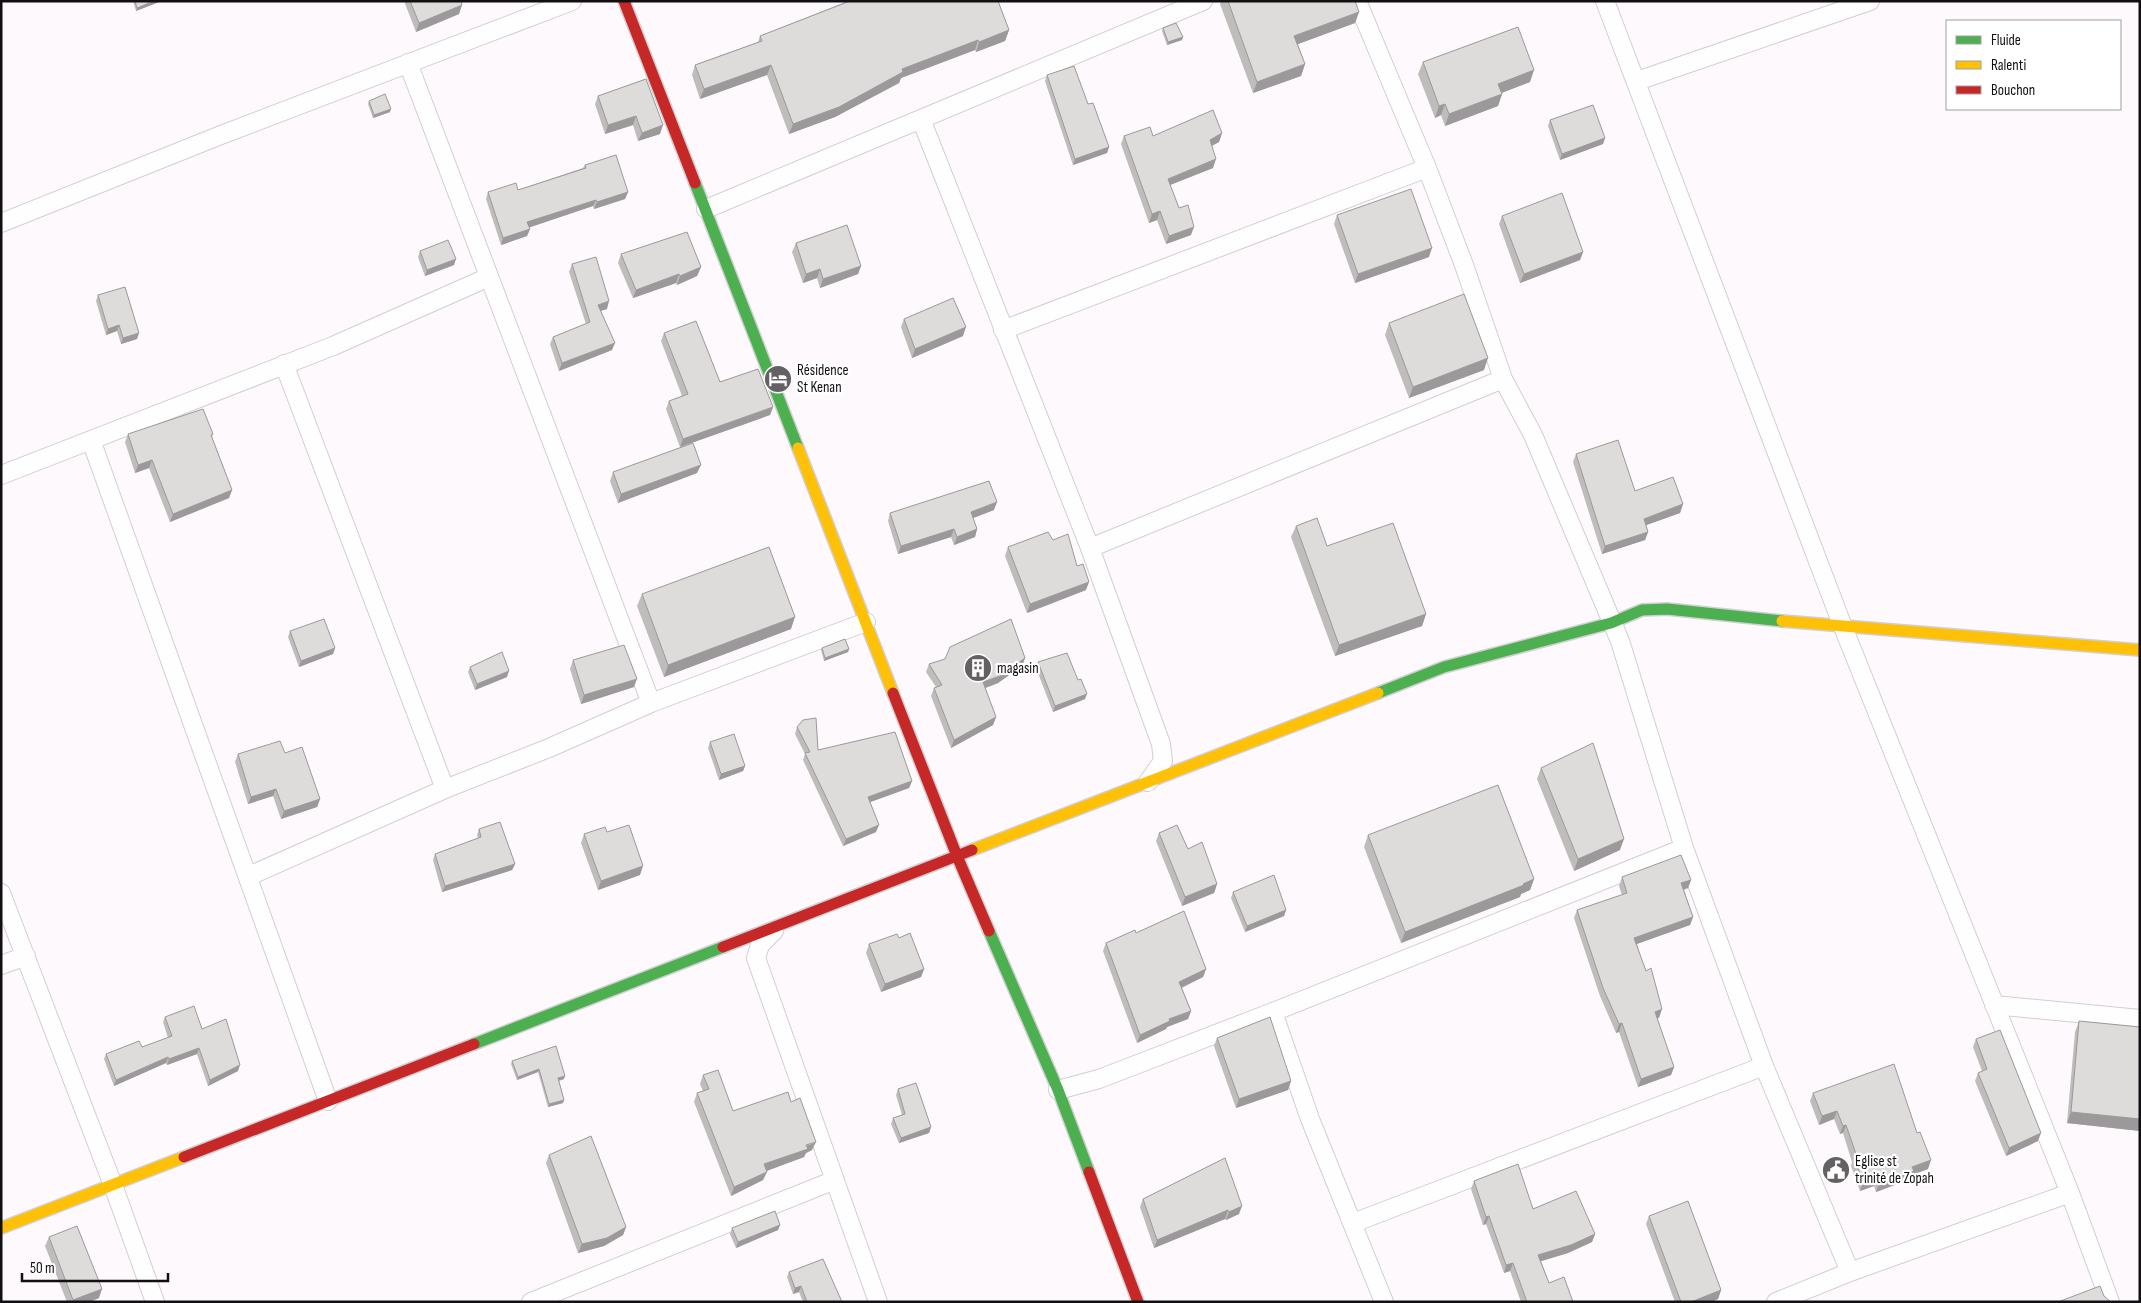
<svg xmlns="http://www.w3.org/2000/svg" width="2141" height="1303" viewBox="0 0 2141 1303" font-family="'Sofia Sans Condensed',sans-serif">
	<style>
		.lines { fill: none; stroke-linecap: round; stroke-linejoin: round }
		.street-casing { stroke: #d2cfd2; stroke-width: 20 }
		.fast-casing { stroke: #d2cfd2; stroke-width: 14 }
		.slow-casing { stroke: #d2cfd2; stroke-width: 14 }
		.jam-casing { stroke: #d2cfd2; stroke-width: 14 }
		.street { stroke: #fffeff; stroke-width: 18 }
		.fast { stroke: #4caf50; stroke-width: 11 }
		.slow { stroke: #ffc107; stroke-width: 11 }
		.jam { stroke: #c62828; stroke-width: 11 }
		.wall { fill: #bfbcbc }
		.shaded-wall { fill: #9b9999 }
		.building { fill: #dedbdb; stroke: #9b9999 }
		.labels { text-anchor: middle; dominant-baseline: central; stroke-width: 4.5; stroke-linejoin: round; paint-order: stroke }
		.poi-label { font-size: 15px; fill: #110f11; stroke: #fff; text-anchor: start }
	</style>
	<rect width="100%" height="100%" fill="#fdf9fd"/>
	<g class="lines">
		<defs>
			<path id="street" d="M1357,1L1427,168L1464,265L1503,379L1533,435L1620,641L1684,848L1764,1066L1850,1272
				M1605,1L1843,627L2070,1193L2110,1302
				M408,63L651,703
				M1637,81L1870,1
				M921,119L1090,548L1161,744L1163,761L1148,782
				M706,209L1203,1
				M1,223L221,135L572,1
				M1003,330L1427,168
				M284,364L445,789
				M91,440L328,1101
				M1,475L333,346L489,277
				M1090,548L1503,379
				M249,876L445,789L549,748L651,703L866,622
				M1,893L113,1185L155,1302
				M774,931L760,945L756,958L878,1302
				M1,965L26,956
				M1994,1005L2140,1019
				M1273,1012L1310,1119L1384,1302
				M1058,1090L1099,1079L1273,1012L1684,848
				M1353,1223L1764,1066
				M531,1302L835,1180
				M1776,1302L1850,1272L2070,1193"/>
			<path id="fast" d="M695,183L798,448
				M1378,693L1444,667L1611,623L1642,610L1667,609L1782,621
				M989,931L1058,1090L1089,1172
				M474,1044L723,947"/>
			<path id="slow" d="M798,448L893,693
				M1782,621L2140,650
				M972,850L1378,693
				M1,1228L184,1157"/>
			<path id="jam" d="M624,1L695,183
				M893,693L957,856L989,931
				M723,947L972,850
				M184,1157L474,1044
				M1089,1172L1138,1302"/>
		</defs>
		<use href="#street" class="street-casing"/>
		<use href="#fast" class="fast-casing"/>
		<use href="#slow" class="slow-casing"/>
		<use href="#jam" class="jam-casing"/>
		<use href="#street" class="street"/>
		<use href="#fast" class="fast"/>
		<use href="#slow" class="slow"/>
		<use href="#jam" class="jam"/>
	</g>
	<path class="wall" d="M133,1H159V2L136,11Z
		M404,1H461L459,14L416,32Z
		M848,1H998L1009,30L1005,41L976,52L975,50L901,78L899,83L835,117L789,134L767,75L700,99L692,75L695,65L758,42L760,36Z
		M1221,1H1355L1359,12L1355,23L1298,44L1305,64L1301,76L1253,93L1220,4Z
		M1163,28L1182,40L1167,45L1162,31Z
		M1423,62L1530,82L1501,93L1502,94L1498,106L1445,126L1441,115L1435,118L1418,74Z
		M1047,75L1088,104L1109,147L1107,153L1073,165L1045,81Z
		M646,79L660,134L638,141L633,125L605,134L595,104L598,96Z
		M369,101L390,112L373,118L368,104Z
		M1550,120L1605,138L1603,144L1560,160L1548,126Z
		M1222,133L1219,142L1212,146L1213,168L1170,185L1179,208L1191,235L1166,244L1157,220L1149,223L1121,144L1124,136H1153Z
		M585,165L628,192L625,199L594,209L593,206L529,227L530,229L527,236L501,245L486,199L488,192L518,190L583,168Z
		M1337,215L1429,257L1355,283L1334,224Z
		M1502,216L1583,252L1580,260L1520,283L1499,224Z
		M796,243L861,266L858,274L820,288L817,278L803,283L792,252Z
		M420,251L454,265L425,276L418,257Z
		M621,254L701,267L697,276L677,285L676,283L633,298L618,263Z
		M572,264L607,309L601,311L612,350L559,371L550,344L553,337L586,324L569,272Z
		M98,295L137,339L121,344L117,331L106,335L96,301Z
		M904,319L963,336L912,358L901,327Z
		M1389,323L1484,370L1409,398L1385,335Z
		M664,333L720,382L773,407L770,415L680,447L666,409L669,401L682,396L661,341Z
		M128,434H213L212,437L232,490L229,498L170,522L149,468L135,473L125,442Z
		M1576,454L1635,491L1683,504L1680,513L1646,525L1648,532L1645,540L1602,554L1573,462Z
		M613,472L697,473L618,503L610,481Z
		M994,510L973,518L977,529L975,537L954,545L951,537L898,554L888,521L890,513Z
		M1296,526L1327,546L1426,614L1422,626L1335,656L1291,537Z
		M1008,547L1086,590L1027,613L1005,556Z
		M642,594L791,629L664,677L637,606Z
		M290,631L335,648L333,654L299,667L288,637Z
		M822,648L849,649L848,652L824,661L821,650Z
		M1025,658L1022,666L998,683L985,688L996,717L993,725L951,748L931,696L934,688L936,687L926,672L929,664Z
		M573,660L634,687L581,704L570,669Z
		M1038,662L1085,699L1053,712L1036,668Z
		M470,667L507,677L475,690L468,672Z
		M797,727L818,750L912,781L909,788L870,802L876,832L843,846L803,760L805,754L795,734Z
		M710,742L745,766L743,771L719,780L708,748Z
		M238,754L320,799L317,807L281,819L273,796L248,804L235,762Z
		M1541,768L1620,850L1574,871L1537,779Z
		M479,829L515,864L512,870L442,892L433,860L435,854L478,838L477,835Z
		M607,832L640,875L598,890L581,843L584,834Z
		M1159,833L1188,849L1217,884L1214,893L1182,906L1156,841Z
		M1368,835L1534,879L1530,890L1521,894L1520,897L1401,943L1364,847Z
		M1622,877L1691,880L1688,888L1684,890L1693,917L1690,925L1637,944L1659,1018H1657L1674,1067L1671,1075L1638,1087L1619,1032L1616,1033L1600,996L1574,918L1577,910L1622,895L1619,886Z
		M1233,892L1286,910L1284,916L1245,932L1231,898Z
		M1136,933L1206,969L1203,977L1182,988L1191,1011L1188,1019L1167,1027L1166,1029L1137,1043L1103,951L1106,943Z
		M899,938L924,969L921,977L881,992L866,953L869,944Z
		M165,1017L202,1029L238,1071L208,1086L197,1054L167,1065L166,1063L114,1086L104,1059L106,1054L142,1047L168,1038L163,1022Z
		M2079,1021L2140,1027V1131L2067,1123L2075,1032Z
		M1217,1038L1291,1081L1288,1090L1236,1108L1214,1046Z
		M1976,1039L2038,1141L2006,1156L1975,1081L1978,1073L1982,1071L1973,1047Z
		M556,1046L564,1079L559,1081L564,1100L563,1103L548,1107L538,1072L517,1080L511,1064L512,1061Z
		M703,1075L733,1111L791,1102L812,1150L806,1153L804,1157L766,1171L763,1180L731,1196L694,1102L697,1093L703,1091L700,1084Z
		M898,1089L931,1127L929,1133L899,1143L891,1124L893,1118L902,1115L896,1095Z
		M1813,1093L1928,1169L1912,1175L1911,1179L1876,1192L1874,1186L1860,1191L1851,1166L1852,1162L1843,1133L1840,1134L1834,1119L1819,1125L1810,1101Z
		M549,1155L626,1227L623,1235L604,1246L578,1253L546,1163Z
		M1225,1158L1239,1214L1226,1220L1225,1219L1154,1248L1140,1207L1143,1199Z
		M1474,1181L1533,1209L1595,1234L1592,1242L1568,1253L1541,1261L1549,1283L1573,1302H1521L1510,1271L1504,1273L1486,1224L1483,1225L1471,1189Z
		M1649,1216L1721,1290L1718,1299L1711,1302H1675L1646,1224Z
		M780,1225L778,1230L736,1248L730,1234L732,1228Z
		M49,1237L99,1298L89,1302H67L45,1246Z
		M789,1272L842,1302H803L799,1292L793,1294L787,1277Z"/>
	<path class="shaded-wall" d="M154,1H159V2L136,11L137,8Z
		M462,5L459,14L416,32L419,23Z
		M1359,12L1355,23L1290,47L1294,36Z
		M1009,30L1005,41L976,52L979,42Z
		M1183,37L1182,40L1167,45L1168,42Z
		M978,40L975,50L901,78L899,83L835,117L789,134L793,124L902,69Z
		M1305,64L1301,76L1253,93L1257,82Z
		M771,65L767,75L700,99L704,89Z
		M1534,70L1530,82L1494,96L1498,84Z
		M1502,94L1498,106L1445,126L1449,114Z
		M1445,104L1441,115L1435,118L1439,106Z
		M391,109L390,112L373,118L374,115Z
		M636,116L633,125L605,134L608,125Z
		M663,125L660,134L638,141L642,133Z
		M1222,133L1219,142L1207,148L1210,140Z
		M1605,138L1603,144L1560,160L1562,154Z
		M1109,147L1107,153L1073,165L1075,159Z
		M1216,159L1213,168L1165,187L1168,179Z
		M628,192L625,199L594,209L597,202Z
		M596,200L593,206L525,229L527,222Z
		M1160,211L1157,220L1149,223L1152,214Z
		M1194,227L1191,235L1166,244L1169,236Z
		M530,229L527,236L501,245L503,238Z
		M1432,248L1429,257L1355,283L1358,274Z
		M1583,252L1580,260L1520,283L1524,274Z
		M456,259L454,265L425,276L427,270Z
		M861,266L858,274L820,288L823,279Z
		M701,267L697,276L677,285L680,276Z
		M820,269L817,278L803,283L806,274Z
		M679,274L676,283L633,298L636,290Z
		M609,301L607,309L596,312L598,305Z
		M119,325L117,331L106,335L108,329Z
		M966,327L963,336L912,358L915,349Z
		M139,333L137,339L121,344L123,338Z
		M615,343L612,350L559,371L562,363Z
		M1488,358L1484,370L1409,398L1413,387Z
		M773,407L770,415L680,447L683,439Z
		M152,460L149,468L135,473L138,465Z
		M701,465L697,473L618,503L621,494Z
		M232,490L229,498L170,522L173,514Z
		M997,502L994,510L968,520L971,512Z
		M1683,504L1680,513L1641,527L1644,519Z
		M954,529L951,537L898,554L901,546Z
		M977,529L975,537L954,545L957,537Z
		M1648,532L1645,540L1602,554L1605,546Z
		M1089,582L1086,590L1027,613L1030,604Z
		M1426,614L1422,626L1335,656L1339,645Z
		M795,617L791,629L664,677L668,665Z
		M335,648L333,654L299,667L301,661Z
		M849,649L848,652L824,661L825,658Z
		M1025,658L1022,666L998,683L980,690L983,682Z
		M509,671L507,677L475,690L477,684Z
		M637,679L634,687L581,704L584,695Z
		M1087,694L1085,699L1053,712L1055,706Z
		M996,717L993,725L951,748L954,740Z
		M745,766L743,771L719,780L721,774Z
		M912,781L909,788L865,804L868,797Z
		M276,789L273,796L248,804L251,797Z
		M320,799L317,807L281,819L284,811Z
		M879,825L876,832L843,846L846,839Z
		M1624,839L1620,850L1574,871L1578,859Z
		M515,864L512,870L442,892L445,886Z
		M643,866L640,875L598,890L601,881Z
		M1534,879L1530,890L1521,894L1520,897L1401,943L1405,932Z
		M1691,880L1688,888L1678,891L1681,883Z
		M1217,884L1214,893L1182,906L1185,897Z
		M1286,910L1284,916L1245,932L1247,926Z
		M1693,917L1690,925L1631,946L1634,938Z
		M924,969L921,977L881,992L885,984Z
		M1206,969L1203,977L1176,990L1179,982Z
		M1662,1009L1659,1018L1652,1020L1655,1012Z
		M1191,1011L1188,1019L1167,1027L1166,1029L1137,1043L1140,1035L1169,1019Z
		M1622,1023L1619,1032L1616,1033L1619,1024Z
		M199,1048L197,1054L167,1065L169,1059Z
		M168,1057L166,1063L114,1086L116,1080Z
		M240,1065L238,1071L208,1086L210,1080Z
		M1674,1067L1671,1075L1638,1087L1641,1079Z
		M539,1069L538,1072L517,1080L518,1077Z
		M565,1076L564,1079L557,1081L558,1078Z
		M1291,1081L1288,1090L1236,1108L1239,1099Z
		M564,1100L563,1103L548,1107L549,1104Z
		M1837,1111L1834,1119L1819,1125L1822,1116Z
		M2071,1112L2140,1119V1131L2067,1123Z
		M1846,1125L1843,1133L1840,1134L1843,1126Z
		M931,1127L929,1133L899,1143L901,1138Z
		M2041,1133L2038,1141L2006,1156L2009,1148Z
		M816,1142L812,1150L806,1153L804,1157L761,1173L764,1164Z
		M1931,1160L1928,1169L1912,1175L1911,1179L1876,1192L1879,1184L1912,1167Z
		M767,1172L763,1180L731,1196L734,1187Z
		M1877,1177L1874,1186L1860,1191L1863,1182Z
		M1242,1206L1239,1214L1226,1220L1229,1212Z
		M1228,1210L1225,1219L1154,1248L1157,1240Z
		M1489,1216L1486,1224L1483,1225L1486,1217Z
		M780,1225L778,1230L736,1248L738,1242Z
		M626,1227L623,1235L604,1246L578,1253L582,1244Z
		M1595,1234L1592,1242L1568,1253L1535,1263L1538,1255Z
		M1513,1263L1510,1271L1504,1273L1506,1265Z
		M801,1286L799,1292L793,1294L795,1288Z
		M102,1289L99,1298L89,1302H72L73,1300Z
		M1721,1290L1718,1299L1711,1302H1691Z"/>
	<path class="building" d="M135,1H154L137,8Z
		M410,1H461L462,5L419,23Z
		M850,1H998L1009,30L979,42L978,40L902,69L903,72L839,107L793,124L771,65L704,89L695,65L762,41L760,36Z
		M1228,1H1355L1359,12L1294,36L1305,64L1257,82Z
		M1176,23L1183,37L1168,42L1163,28Z
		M1518,27L1534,70L1498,84L1502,94L1449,114L1445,104L1439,106L1423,62Z
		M1074,66L1088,104L1093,103L1109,147L1075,159L1047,75Z
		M646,79L663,125L642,133L636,116L608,125L598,96Z
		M385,94L391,109L374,115L369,101Z
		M1593,105L1605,138L1562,154L1550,120Z
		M1213,110L1222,133L1210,140L1216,159L1168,179L1179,208L1188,205L1194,227L1169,236L1160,211L1152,214L1124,136L1150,127L1153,136Z
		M616,155L628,192L597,202L596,200L527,222L530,229L503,238L488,192L516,183L518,190L586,168L585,165Z
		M1411,189L1432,248L1358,274L1337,215Z
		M1562,193L1583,252L1524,274L1502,216Z
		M847,225L861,266L823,279L820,269L806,274L796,243Z
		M687,232L701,267L680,276L679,274L636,290L621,254Z
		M448,240L456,259L427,270L420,251Z
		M596,257L609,301L598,305L615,343L562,363L553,337L590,322L572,264Z
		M125,287L139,333L123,338L119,325L108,329L98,295Z
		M1464,294L1488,358L1413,387L1389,323Z
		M953,298L966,327L915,349L904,319Z
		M696,321L720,382L758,369L773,407L683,439L669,401L688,394L664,333Z
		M203,409L213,434L211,435L232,490L173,514L152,460L138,465L128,434Z
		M1618,440L1635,491L1673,477L1683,504L1644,519L1648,532L1605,546L1576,454Z
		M693,443L701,465L621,494L613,472Z
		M989,481L997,502L971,512L977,529L957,537L954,529L901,546L890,513Z
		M1317,518L1327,546L1393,523L1426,614L1339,645L1296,526Z
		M1048,532L1053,540L1068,534L1077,566L1083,564L1089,582L1030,604L1008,547Z
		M769,547L795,617L668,665L642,594Z
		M324,619L335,648L301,661L290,631Z
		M1011,619L1025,658L1000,676L983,682L996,717L954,740L934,688L942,685L929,664L945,659L950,647Z
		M845,639L849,649L825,658L822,648Z
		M624,645L637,679L584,695L573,660Z
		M502,652L509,671L477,684L470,667Z
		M1067,653L1078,680L1081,679L1087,694L1055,706L1038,662Z
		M816,718L818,750L895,732L912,781L868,797L879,825L846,839L805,753L810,752L797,727L803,720Z
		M734,734L745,766L721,774L710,742Z
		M280,741L285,753L302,747L320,799L284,811L276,789L251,797L238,754Z
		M1593,743L1624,839L1578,859L1541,768Z
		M1498,785L1534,879L1523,884L1524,885L1405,932L1368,835Z
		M500,822L515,864L445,886L435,854L481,837L479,829Z
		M629,825L643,866L601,881L584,834L605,827L607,832Z
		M1177,825L1188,849L1202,842L1217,884L1185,897L1159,833Z
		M1681,855L1691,880L1681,883L1693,917L1634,938L1646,971L1651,968L1662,1009L1655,1012L1674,1067L1641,1079L1622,1023L1619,1024L1603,988L1577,910L1627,893L1622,877Z
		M1274,875L1286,910L1247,926L1233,892Z
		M1184,911L1206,969L1179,982L1191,1011L1169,1019L1170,1021L1140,1035L1106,943L1135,930L1136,933Z
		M910,933L924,969L885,984L869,944L897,934L899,938Z
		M194,1006L202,1029L226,1019L240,1065L210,1080L199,1048L169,1059L168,1057L116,1080L106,1054L139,1041L142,1047L172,1036L165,1017Z
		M1270,1017L1291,1081L1239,1099L1217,1038Z
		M2079,1021L2140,1027V1119L2071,1112Z
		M2000,1030L2041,1133L2009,1148L1978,1073L1987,1069L1976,1039Z
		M556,1046L565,1076L558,1078L564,1100L549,1104L539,1069L518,1077L512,1061Z
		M1894,1064L1917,1133L1920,1132L1931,1160L1912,1167L1914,1171L1879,1184L1877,1177L1863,1182L1854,1158L1857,1157L1846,1125L1843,1126L1837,1111L1822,1116L1813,1093Z
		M718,1070L733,1111L788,1092L791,1102L800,1098L816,1142L806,1145L808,1149L764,1164L767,1172L734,1187L697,1093L709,1089L703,1075Z
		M916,1083L931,1127L901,1138L893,1118L905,1114L898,1089Z
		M591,1136L626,1227L607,1238L582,1244L549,1155Z
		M1225,1158L1242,1206L1229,1212L1228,1210L1157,1240L1143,1199Z
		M1518,1164L1533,1209L1576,1191L1595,1234L1571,1245L1538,1255L1549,1283L1564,1277L1573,1302H1527L1513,1263L1506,1265L1489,1216L1486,1217L1474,1181Z
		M1688,1201L1721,1290L1691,1302H1681L1649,1216Z
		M775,1211L780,1225L738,1242L732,1228Z
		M77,1226L102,1289L73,1300L49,1237Z
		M823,1259L842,1302H807L801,1286L795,1288L789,1272Z
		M2100,1286L2104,1296L2111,1302H2058Z"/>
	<defs>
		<symbol id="hotel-disc" viewBox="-11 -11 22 22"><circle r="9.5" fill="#646164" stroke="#fff"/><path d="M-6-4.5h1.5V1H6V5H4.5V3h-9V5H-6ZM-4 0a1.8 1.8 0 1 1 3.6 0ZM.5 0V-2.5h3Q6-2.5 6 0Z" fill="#fff"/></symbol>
		<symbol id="building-disc" viewBox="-11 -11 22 22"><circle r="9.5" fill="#646164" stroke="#fff"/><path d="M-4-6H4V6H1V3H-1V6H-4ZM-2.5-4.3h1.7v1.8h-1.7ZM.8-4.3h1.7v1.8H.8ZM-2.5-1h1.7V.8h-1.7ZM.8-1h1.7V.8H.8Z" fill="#fff"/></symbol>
		<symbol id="civic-disc" viewBox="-11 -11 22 22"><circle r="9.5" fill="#646164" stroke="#fff"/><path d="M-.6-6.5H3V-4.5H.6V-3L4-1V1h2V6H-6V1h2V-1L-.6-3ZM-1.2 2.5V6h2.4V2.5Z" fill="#fff"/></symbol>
	</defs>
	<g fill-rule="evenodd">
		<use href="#hotel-disc" x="762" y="363" width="32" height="32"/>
		<use href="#building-disc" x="962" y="652" width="32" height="32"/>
		<use href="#civic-disc" x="1820" y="1154" width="32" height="32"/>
	</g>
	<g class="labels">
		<g class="poi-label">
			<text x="797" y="370">Résidence<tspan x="797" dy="17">St Kenan</tspan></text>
			<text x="997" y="668">magasin</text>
			<text x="1855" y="1161">Eglise st<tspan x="1855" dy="17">trinité de Zopah</tspan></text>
		</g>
	</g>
	<rect width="2141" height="1303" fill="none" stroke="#110f11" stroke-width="5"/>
	<rect x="1946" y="20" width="175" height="90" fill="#ffffff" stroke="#a09fa0"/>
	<rect x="1956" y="36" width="25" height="8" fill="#4caf50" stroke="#a09fa0"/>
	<text x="1991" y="45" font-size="15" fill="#110f11">Fluide</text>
	<rect x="1956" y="61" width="25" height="8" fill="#ffc107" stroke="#a09fa0"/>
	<text x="1991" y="70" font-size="15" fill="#110f11">Ralenti</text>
	<rect x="1956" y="86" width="25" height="8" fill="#c62828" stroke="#a09fa0"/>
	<text x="1991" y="95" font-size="15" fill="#110f11">Bouchon</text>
	<path d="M22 1273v8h146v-8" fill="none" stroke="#110f11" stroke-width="2.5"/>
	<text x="30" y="1273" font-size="15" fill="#110f11" stroke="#ffffff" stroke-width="4" paint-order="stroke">50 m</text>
</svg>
